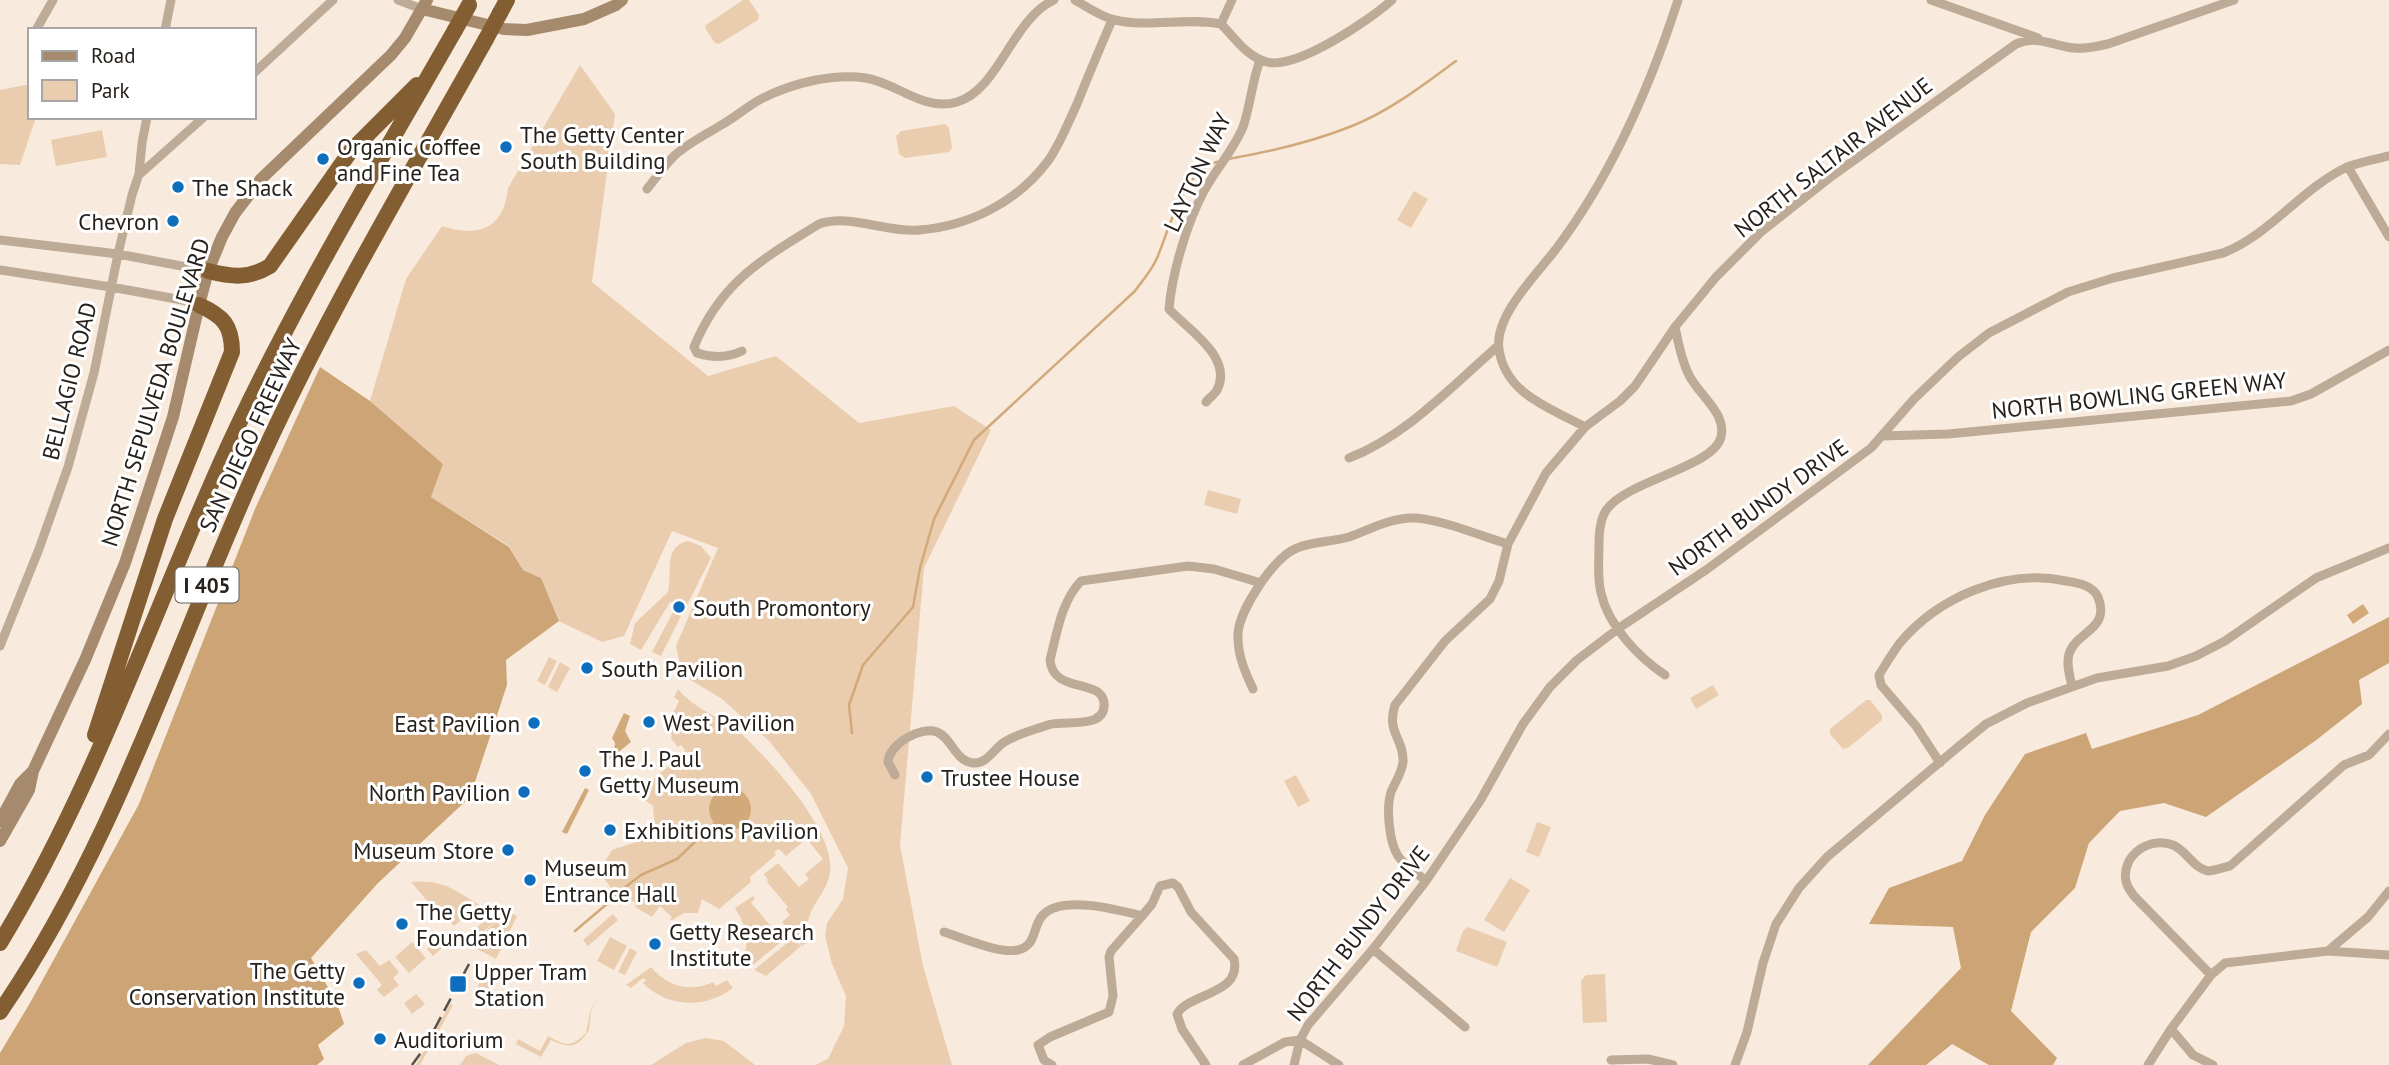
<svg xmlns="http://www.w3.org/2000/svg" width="2389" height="1065" viewBox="0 0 2389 1065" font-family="'PT Sans',sans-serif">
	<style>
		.green { fill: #e9cdae }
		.forest { fill: #cca476 }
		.water { fill: #d1a97b }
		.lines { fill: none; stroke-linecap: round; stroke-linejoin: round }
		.stream { stroke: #d1a97b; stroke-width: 2.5 }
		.street { stroke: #bdab97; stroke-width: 9 }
		.secondary { stroke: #a58a6d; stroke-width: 12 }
		.highway { stroke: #835e32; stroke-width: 16 }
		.rail { stroke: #58514a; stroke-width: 2.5; stroke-dasharray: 14 7; stroke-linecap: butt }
		.highway-bridge { stroke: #835e32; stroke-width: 16 }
		.poi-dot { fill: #0e6ebb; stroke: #fff; stroke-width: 2.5 }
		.labels { text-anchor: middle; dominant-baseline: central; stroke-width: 6; stroke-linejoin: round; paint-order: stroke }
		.shield { fill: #fff; stroke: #676460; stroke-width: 2 }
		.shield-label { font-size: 21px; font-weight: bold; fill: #26211c }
		.poi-label { font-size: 23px; fill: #26211c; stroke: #fff; text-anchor: start }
		.street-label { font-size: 23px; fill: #26211c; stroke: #fff }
	</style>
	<rect width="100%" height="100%" fill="#f8ebdd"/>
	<path class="green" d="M743,0H749L759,15L758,20L719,44L715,43L705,28L706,25Z
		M580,65L615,114L592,282L708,376L776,356L859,423L954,406L991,430L924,568L900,845L923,966L952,1065H815L828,1059L844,1026L846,996L832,964L825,936L827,923L843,899L848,868L811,794L770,742L722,699L689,679L680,664L676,646L718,548L672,531L624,636L602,642L559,621L541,578L523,570L509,546L431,497L443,464L370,401L406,279L442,226C478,238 504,229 508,188Z
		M30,84V117H36L20,165L0,164V90Z
		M945,124L949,128L952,148L949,152L905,158L899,154L896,136L901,131Z
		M102,130L107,157L56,166L51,140Z
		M1414,191L1428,199L1411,228L1397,220Z
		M1208,490L1241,499L1237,514L1204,505Z
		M688,541L701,546L711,558L687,605L676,599L673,603L670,602L641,650L630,644L635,623L668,592C673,572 662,547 688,541Z
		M673,612L681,616L661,656L652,652Z
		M549,657L557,661L545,685L537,681Z
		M560,662L570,668L557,692L548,687Z
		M1713,685L1719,695L1696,709L1690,698Z
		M678,689C685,699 714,719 726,720C758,747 836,827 830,872C826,899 802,907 808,942L802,946L782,922L790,915L786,910L788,907L767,882L768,880L764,874L778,863L799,887L809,879L805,874L823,859L793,822L786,828L788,831L793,827L805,840L786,856L779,849L774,852L776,855L750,877L751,882L719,909L702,899L698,913H684L672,920L670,919L672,917L660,906L652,917L635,907L636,905L633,901L629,904L615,894L599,871L612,850L648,838L655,830L653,806L636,794L684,753L685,750L681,745L678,747L671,738L672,735L669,733L674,723L677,724L679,720L672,715L679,701L674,697Z
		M1866,700H1870L1882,715V720L1848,748L1843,749L1830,734V729Z
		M1296,775L1310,801L1298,807L1284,781Z
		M1537,822L1551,827L1539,857L1526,852Z
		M1510,878L1530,890L1504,932L1484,920Z
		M411,882C444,879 455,891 480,905L454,926L443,913L440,916Z
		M753,896L755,898L751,903L783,940L752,966L742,961C751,937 746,927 735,908Z
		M501,908L517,916L496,959L470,945L502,916L462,949L457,943Z
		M613,914L618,920L588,946L583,940Z
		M1468,927L1507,942L1497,967L1456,951L1463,931Z
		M446,934L451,940L433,956L427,949Z
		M610,937L627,946L614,970L597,961Z
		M793,938L801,946L766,976L754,970Z
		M412,942L426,958L409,973L395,957Z
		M630,948L637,952L625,975L618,972Z
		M366,950L380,966L389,960L399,972L393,978L399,985L384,997L377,990L382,985L356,954Z
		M651,967C666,986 691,993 713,982L716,986L727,980L733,988C705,1009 668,1008 643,983L646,980L643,978L631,988L626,985Z
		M487,968L497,974L487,993L477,988Z
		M1605,974L1607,1022L1583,1023L1581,981L1586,975Z
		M416,994L425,1004L412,1014L404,1003Z
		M599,994L591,1012L589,1030C577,1049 570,1048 551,1040L541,1057L516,1044L518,1039L540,1051L548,1036C567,1046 570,1048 586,1033L590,1012Z
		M450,1004L453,1005L420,1065H416Z
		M705,1038L724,1041L755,1065H651L686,1043Z
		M476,1053L499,1065H460L466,1056Z"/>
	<path class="forest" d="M320,367L370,401L443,464L431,497L509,547L523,570L541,578L559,621L506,660L507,685L470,797L378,883L311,958L337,1003L344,1024L318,1045L324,1059L317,1065H0V1053L30,1003L139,804L255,509Z
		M2389,617V663L2359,680L2362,704L2315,741L2206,817L2164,803L2120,811L2089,843L2075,888L2031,932L2011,1011L2057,1058L2053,1065H1989L1952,1044L1926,1065H1868L1961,968L1953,927L1869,924L1889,888L1962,861L1985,815L2025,754L2086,733L2092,749L2198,715Z"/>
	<path class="water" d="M2363,604L2369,613L2353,624L2347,615Z
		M624,713L630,716L625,731L631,742L605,763L601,759L604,754L614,750L615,743L612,738Z
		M585,788L589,790L567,834L562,832Z
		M709 809a21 21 0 1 1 42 0a21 21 0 1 1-42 0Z"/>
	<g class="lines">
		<path class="stream" d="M1228,159C1269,152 1312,142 1352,126C1390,111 1423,85 1456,61
			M852,733L849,705L863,665L913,607L920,568L934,519L974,440L1135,291C1142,281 1152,270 1157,258C1170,228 1183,167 1221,161
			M615,895L641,875L677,859L716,822
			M575,931L608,903"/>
		<path class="street" d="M398,0L422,9
			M1075,0C1087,7 1101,17 1115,20C1149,28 1186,17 1221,24
			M1931,0L2038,38
			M1221,24C1235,38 1247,57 1267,62C1296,70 1370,20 1392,0
			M1221,24L1232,0
			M36,30L53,0
			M165,30L171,0
			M254,73L333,0
			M2348,167L2389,237
			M140,174L204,117
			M647,189C656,178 664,166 674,156C688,143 707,134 723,124C737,116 749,105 763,98C793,83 833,73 866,78C897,83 924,112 957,102C999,90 1012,19 1054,0
			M0,240L118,254L208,271
			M0,270L111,287L182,300L199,305
			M742,351C727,358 712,358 697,353L694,347C721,281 763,259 819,224C848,213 887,233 919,230C970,226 1017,202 1048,161C1060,144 1068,123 1077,104C1088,76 1100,48 1112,20
			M1206,402C1209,398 1215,394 1217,390C1234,357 1187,329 1169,309C1172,273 1187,223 1204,191C1216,169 1233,151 1243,127C1250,107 1252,82 1260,60
			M1585,427C1550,408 1505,394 1499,349C1494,316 1537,274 1556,249C1611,176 1650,87 1678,0
			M1882,436L1948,434L2291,401L2311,394L2389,350
			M1349,458C1406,436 1452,386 1498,346
			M0,646L39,549L68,467L94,373L118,254L132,195L139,174L142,143L147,117
			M1665,675C1638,657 1608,625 1601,593C1597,577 1599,561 1599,545C1599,534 1600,518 1607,509C1629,480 1714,467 1721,437C1727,412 1696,393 1688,373C1681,358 1678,342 1675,327
			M1253,689C1245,672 1237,654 1238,633C1240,609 1274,557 1297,548C1313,541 1332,542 1349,537C1369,530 1388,519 1410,518C1436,517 1481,536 1508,544
			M1940,763L1916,726L1881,685L1879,675C1885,665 1892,654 1899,644C1938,597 2006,568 2066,581C2078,583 2092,585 2098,597C2111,630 2076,631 2069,654C2066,664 2070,677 2072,686
			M895,775L888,762C889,744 920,726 937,732C952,738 955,761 973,763C987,764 994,749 1003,743C1016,734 1034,730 1048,725C1063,720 1102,729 1104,707C1107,676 1053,696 1050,660C1057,633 1061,602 1081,581L1188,566L1214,569L1261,583
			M1426,881C1417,873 1404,865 1398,856C1389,842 1386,808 1391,792C1395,782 1402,773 1403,762C1404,738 1386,733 1395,705L1445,641L1490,599L1499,581L1508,544L1546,473L1585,427L1620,401L1635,386L1675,327L1716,277L1761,232L1832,176L2016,44C2035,36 2048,43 2067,47C2080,50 2094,47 2108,44L2234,0
			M944,932C963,938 999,954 1018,950C1037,945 1032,928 1042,916C1060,894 1119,910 1142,916L1152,904L1160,886L1173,883L1178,887L1191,912L1234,959C1242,995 1190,992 1177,1014L1182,1029L1206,1065
			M1373,949L1465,1027
			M2328,951L2368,917L2389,891
			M2211,975L2134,896C2131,892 2127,886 2126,881C2121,855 2150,836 2173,845C2186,850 2193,868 2208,871C2214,871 2224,867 2230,866L2344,765L2369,755L2389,734
			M2171,1029L2193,1055L2213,1065
			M1611,1060L1648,1059L1673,1065
			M1052,1065L1044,1060L1038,1045L1050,1037L1109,1012L1113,996L1109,957L1111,951L1142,916
			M1243,1065L1285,1042L1300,1040L1339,1065
			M1294,1065L1300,1040L1308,1025L1373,949L1426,881L1480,801L1523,724L1550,687L1577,660L1619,628L1706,570L1871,448L1914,399L1958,357L1989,333L2068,292L2113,278L2223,253C2271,234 2301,189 2347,167C2360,162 2376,159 2389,156
			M1735,1065L1747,1032L1763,963L1776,924L1799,888L1827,857L1958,747L1986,724L2027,703L2097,678L2168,666L2196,656L2225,641L2316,578L2389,548
			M2148,1065L2171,1029L2211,975L2225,963L2328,951L2389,955"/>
		<path class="secondary" d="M422,9L504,29L527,30L584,19L616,5L622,0
			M0,821L20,784L33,771
			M0,841L29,790L33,771L85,660L125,563L173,417L199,305L208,271L222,237L235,213L261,179L391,55L405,38L427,0"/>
		<path class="highway" d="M500,13L507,0
			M208,271C232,277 249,279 270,266L350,152L417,85
			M95,735L165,519L232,352C232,325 223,316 199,305
			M0,943C92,792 149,623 221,462C288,313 374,172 455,30
			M0,1012C113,847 173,655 254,474C321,324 406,182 486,39"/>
		<path class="rail" d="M412,1065L425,1047L469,964"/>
		<path class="highway-bridge" d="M455,30L469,5
			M486,39L500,13"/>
	</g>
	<g class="poi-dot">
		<circle cx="506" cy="147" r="7"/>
		<circle cx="323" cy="159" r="7"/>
		<circle cx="178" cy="187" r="7"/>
		<circle cx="173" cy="221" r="7"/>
		<circle cx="679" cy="607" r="7"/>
		<circle cx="587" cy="668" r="7"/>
		<circle cx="649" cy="722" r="7"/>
		<circle cx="534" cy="723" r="7"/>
		<circle cx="585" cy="771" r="7"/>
		<circle cx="927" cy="777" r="7"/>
		<circle cx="524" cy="792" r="7"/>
		<circle cx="610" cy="830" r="7"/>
		<circle cx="508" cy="850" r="7"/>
		<circle cx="530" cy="880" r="7"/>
		<circle cx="402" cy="924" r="7"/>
		<circle cx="655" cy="944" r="7"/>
		<circle cx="359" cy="983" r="7"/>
		<rect x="449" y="975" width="18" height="18" rx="3.5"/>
		<circle cx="380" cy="1039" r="7"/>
	</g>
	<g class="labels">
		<rect class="shield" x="175.5" y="567.5" width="63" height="35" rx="5"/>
		<g class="shield-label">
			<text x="207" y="585">I 405</text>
		</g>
		<g class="poi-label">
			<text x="520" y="134">The Getty Center<tspan x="520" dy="26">South Building</tspan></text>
			<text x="337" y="146">Organic Coffee<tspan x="337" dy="26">and Fine Tea</tspan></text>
			<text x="192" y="187">The Shack</text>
			<text x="159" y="221" text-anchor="end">Chevron</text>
			<text x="693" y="607">South Promontory</text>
			<text x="601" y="668">South Pavilion</text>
			<text x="663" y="722">West Pavilion</text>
			<text x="520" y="723" text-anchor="end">East Pavilion</text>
			<text x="599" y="758">The J. Paul<tspan x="599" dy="26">Getty Museum</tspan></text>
			<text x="941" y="777">Trustee House</text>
			<text x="510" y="792" text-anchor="end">North Pavilion</text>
			<text x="624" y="830">Exhibitions Pavilion</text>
			<text x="494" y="850" text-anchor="end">Museum Store</text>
			<text x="544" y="867">Museum<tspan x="544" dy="26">Entrance Hall</tspan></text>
			<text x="416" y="911">The Getty<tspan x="416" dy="26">Foundation</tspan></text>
			<text x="669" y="931">Getty Research<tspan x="669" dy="26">Institute</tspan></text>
			<text x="345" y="970" text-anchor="end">The Getty<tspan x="345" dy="26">Conservation Institute</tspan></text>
			<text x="474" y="971">Upper Tram<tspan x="474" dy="26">Station</tspan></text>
			<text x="394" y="1039">Auditorium</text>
		</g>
		<g class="street-label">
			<text transform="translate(1833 157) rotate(-38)">NORTH SALTAIR AVENUE</text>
			<text transform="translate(1197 172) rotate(-65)">LAYTON WAY</text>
			<text transform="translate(69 381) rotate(-76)">BELLAGIO ROAD</text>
			<text transform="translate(155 392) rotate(-73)">NORTH SEPULVEDA BOULEVARD</text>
			<text transform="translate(2139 395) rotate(-6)">NORTH BOWLING GREEN WAY</text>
			<text transform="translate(250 435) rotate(-65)">SAN DIEGO FREEWAY</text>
			<text transform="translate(1758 507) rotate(-36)">NORTH BUNDY DRIVE</text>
			<text transform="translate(1358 933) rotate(-52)">NORTH BUNDY DRIVE</text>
		</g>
	</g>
	<rect x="28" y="28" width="228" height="91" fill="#ffffff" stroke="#a8a6a4" stroke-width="2"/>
	<rect x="42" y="51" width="35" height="10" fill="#a58a6d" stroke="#a8a6a4" stroke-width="2"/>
	<text x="91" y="63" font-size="21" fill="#26211c">Road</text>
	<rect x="42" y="80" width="35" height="21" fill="#e9cdae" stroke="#a8a6a4" stroke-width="2"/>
	<text x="91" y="98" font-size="21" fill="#26211c">Park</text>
</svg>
